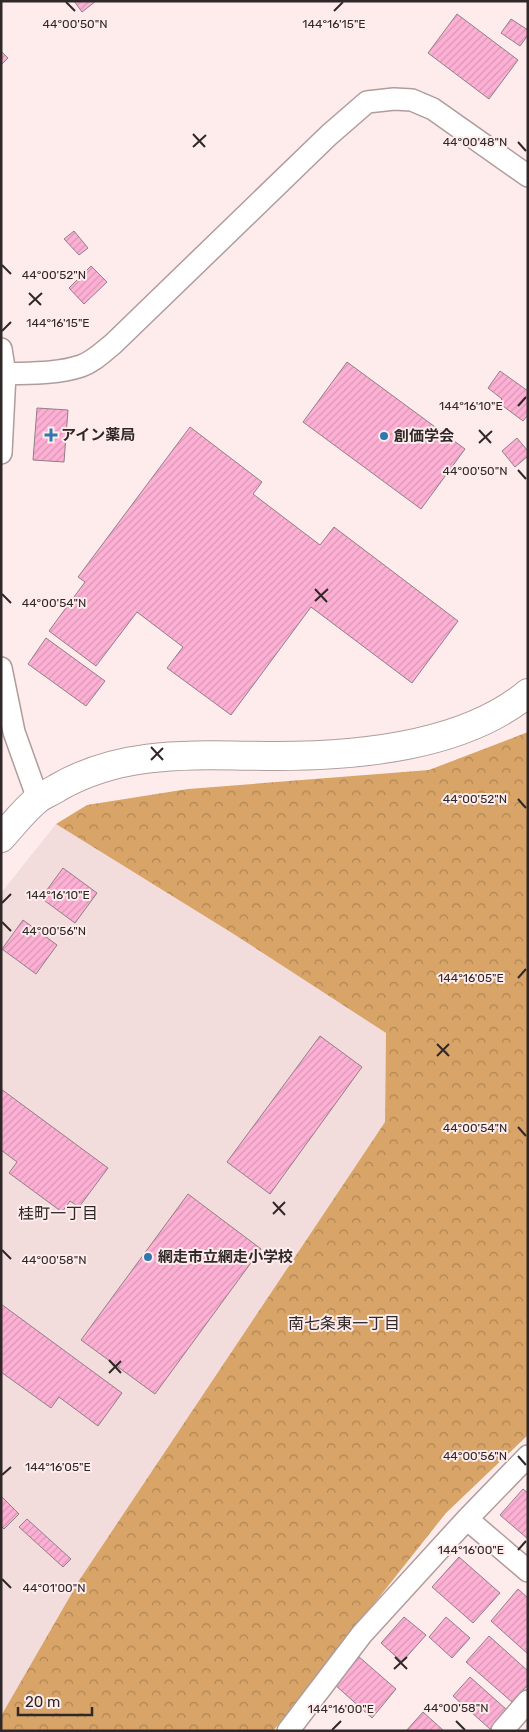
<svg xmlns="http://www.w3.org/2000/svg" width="529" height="1732" viewBox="0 0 529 1732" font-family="Rubik,'Noto Sans JP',sans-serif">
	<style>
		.built { fill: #f3dcdc }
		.forest { fill: url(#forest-crowns) }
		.building { fill: url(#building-hatch); stroke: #917f87 }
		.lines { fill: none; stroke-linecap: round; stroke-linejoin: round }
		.street-casing { stroke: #b09c9c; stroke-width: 24 }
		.secondary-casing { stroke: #b09c9c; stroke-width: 30 }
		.street { stroke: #fff; stroke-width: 21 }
		.secondary { stroke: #fff; stroke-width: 28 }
		.ticks { fill: none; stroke: #302828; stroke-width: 2 }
		.poi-dot { fill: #2f79ad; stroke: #feecec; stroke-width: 2 }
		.labels { text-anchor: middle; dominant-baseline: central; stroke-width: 4; stroke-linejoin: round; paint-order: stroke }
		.poi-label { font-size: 15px; font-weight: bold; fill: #302828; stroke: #feecec; text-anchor: start }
		.neighbourhood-label { font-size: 16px; fill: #302828; stroke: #feecec }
		.ticks-label { font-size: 12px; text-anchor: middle; fill: #302828; stroke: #feecec; stroke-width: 4; stroke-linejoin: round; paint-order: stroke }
	</style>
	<defs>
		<pattern id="forest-crowns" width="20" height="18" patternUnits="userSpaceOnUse" patternTransform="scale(1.25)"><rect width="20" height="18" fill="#d8a467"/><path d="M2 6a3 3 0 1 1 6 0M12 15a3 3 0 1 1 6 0" fill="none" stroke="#b08655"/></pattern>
		<pattern id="building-hatch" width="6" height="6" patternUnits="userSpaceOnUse" patternTransform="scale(1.25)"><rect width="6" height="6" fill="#fdb0d4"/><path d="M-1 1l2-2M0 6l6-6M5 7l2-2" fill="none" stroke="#d997b6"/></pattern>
	</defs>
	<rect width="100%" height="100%" fill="#feecec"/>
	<path class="built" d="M56,824L232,933L386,1033L385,1122L80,1579L1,1716V893Z"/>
	<path class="forest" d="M528,732V1435L446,1513L273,1731H1V1716L80,1579L385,1122L386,1033L232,933L56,824L87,805L188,789L429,770Z"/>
	<path class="building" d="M74,1H96L82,12Z
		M457,14L518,60L489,99L428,53Z
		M511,19L528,30V35L520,46L501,33Z
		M1,51L8,58L1,65Z
		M74,231L88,248L79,255L64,239Z
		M91,266L107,282L84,304L69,288Z
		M347,362L465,449L421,509L303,422Z
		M500,371L528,391V415L523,421L499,403L502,399L488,388Z
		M37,408L68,410L64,462L33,460Z
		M190,427L262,482L253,494L320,545L334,527L458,621L412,683L311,607L231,715L167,668L183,647L137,612L96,666L49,631L85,582L78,577Z
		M517,438L528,451V456L515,467L502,451Z
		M46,638L105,681L86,706L28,664Z
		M63,868L97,893L75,923L41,898Z
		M23,920L57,945L36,974L2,949Z
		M320,1036L362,1067L270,1194L227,1162Z
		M1,1089L108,1168L79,1207L70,1201L62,1212L9,1173L17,1162L1,1150Z
		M188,1194L261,1249L155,1394L81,1340Z
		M1,1304L122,1393L98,1426L59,1397L51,1408L1,1372Z
		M523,1489L528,1493V1539L500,1515Z
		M1,1496L19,1514L4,1529L1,1526Z
		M27,1519L71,1559L63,1567L19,1527Z
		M459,1557L500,1593L473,1623L432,1587Z
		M518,1589L528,1598V1654L491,1621Z
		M404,1617L426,1635L402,1662L381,1643Z
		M446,1617L470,1638L452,1658L429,1637Z
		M489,1636L528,1671V1685L512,1702L466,1662Z
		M358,1656L396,1689L372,1718L334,1684Z
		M470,1677L507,1710L490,1729L453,1696Z
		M423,1712L444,1731H406Z"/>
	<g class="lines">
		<defs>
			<path id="street" d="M1,349L5,374L1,453
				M5,374C30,373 57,374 81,366C93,362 103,352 113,344L329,135L367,102L394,99L412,100L433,109L528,176
				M1,668L14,732L38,799
				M467,1519L528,1571
				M288,1731L362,1634L467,1519L528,1456
				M502,1731L528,1701"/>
			<path id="secondary" d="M1,838C13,825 24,810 38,799C43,795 51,792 57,788C125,748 200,756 275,756C357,756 463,747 528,693"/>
		</defs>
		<use href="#street" class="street-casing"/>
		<use href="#secondary" class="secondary-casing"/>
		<use href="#street" class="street"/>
		<use href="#secondary" class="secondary"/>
	</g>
	<path class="ticks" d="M66,2L75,11M334,11L343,2M193,134L205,147M518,142L526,151M193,147L206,135M2,265L11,274M29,293L41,305M29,305L42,293M2,331L11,322M518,406L526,397M479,430L491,443M479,443L492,431M518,470L526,479M315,589L327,602M2,594L11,603M315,601L328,589M151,747L163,760M151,760L163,748M518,799L526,808M2,903L11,894M2,922L11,931M518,978L526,969M437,1044L449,1056M437,1056L449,1044M518,1127L526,1136M273,1202L285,1215M273,1214L285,1202M2,1250L11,1259M109,1360L121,1373M109,1373L121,1361M518,1456L526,1465M2,1475L11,1467M518,1550L526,1541M2,1579L11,1588M395,1657L407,1669M394,1669L407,1657M456,1721L465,1730M332,1730L341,1721"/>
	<g class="poi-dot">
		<path d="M48.5 427.5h5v5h5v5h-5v5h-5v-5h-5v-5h5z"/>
		<circle cx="384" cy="436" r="5"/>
		<circle cx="148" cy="1257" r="5"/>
	</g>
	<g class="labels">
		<g class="poi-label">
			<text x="61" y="435">アイン薬局</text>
			<text x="394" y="436">創価学会</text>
			<text x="158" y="1257">網走市立網走小学校</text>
		</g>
		<g class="neighbourhood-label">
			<text x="58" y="1213">桂町一丁目</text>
			<text x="344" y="1323">南七条東一丁目</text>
		</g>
	</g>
	<g class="ticks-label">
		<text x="334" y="28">144°16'15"E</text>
		<text x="75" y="28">44°00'50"N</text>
		<text x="475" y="146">44°00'48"N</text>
		<text x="54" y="279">44°00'52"N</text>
		<text x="58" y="327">144°16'15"E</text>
		<text x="471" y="410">144°16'10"E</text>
		<text x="475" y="475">44°00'50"N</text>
		<text x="54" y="607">44°00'54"N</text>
		<text x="475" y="803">44°00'52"N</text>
		<text x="58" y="899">144°16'10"E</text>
		<text x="54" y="935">44°00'56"N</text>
		<text x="471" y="982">144°16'05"E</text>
		<text x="475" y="1132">44°00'54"N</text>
		<text x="54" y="1264">44°00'58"N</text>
		<text x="475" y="1460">44°00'56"N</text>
		<text x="58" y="1471">144°16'05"E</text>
		<text x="471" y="1554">144°16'00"E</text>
		<text x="54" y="1592">44°01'00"N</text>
		<text x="456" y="1712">44°00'58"N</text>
		<text x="341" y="1713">144°16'00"E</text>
	</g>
	<rect width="529" height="1732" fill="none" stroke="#302828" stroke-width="5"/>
	<path d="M18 1707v8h74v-8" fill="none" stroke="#302828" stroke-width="2.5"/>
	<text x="25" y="1707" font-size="15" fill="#302828" stroke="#feecec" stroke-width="4" paint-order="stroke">20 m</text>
</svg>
